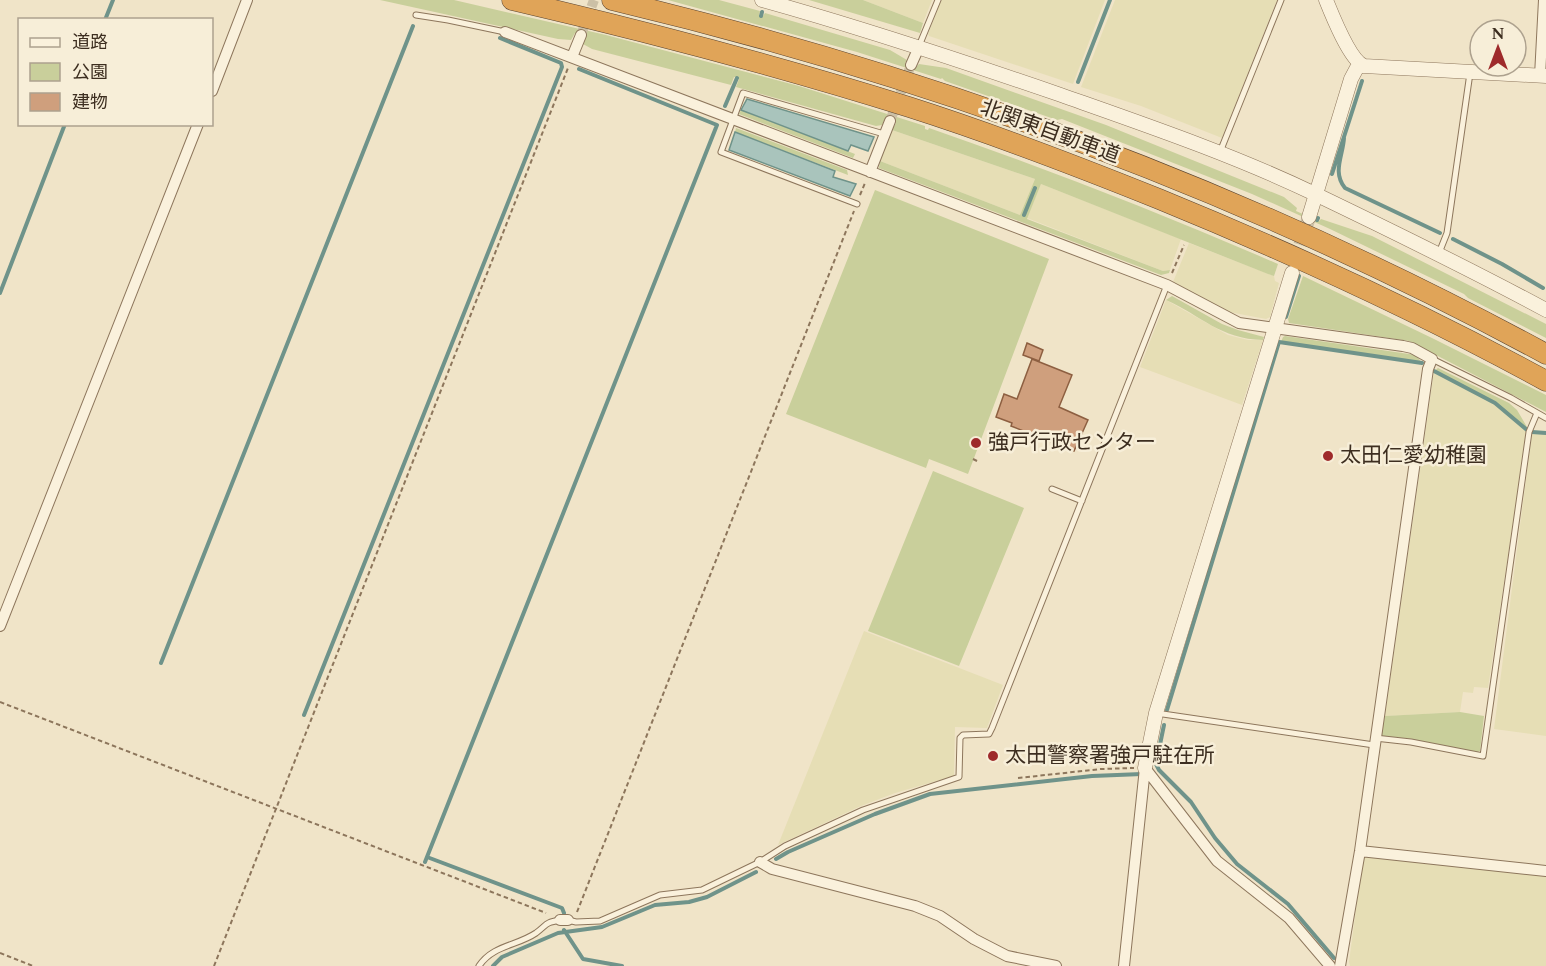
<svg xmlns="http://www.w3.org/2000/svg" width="1546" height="966" viewBox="0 0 1546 966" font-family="Spectral,'Noto Sans JP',serif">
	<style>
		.farmland { fill: #e6deb5 }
		.green { fill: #c9cf9b }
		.water { fill: #a9c4bc; stroke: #6f938a; stroke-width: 1.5 }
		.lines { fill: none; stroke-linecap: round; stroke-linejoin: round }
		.stream { stroke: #6f938a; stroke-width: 4 }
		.building { fill: #cf9f7d; stroke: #8d5f41; stroke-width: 1.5 }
		.minor-tunnel { stroke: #ccc0a6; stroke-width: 10; stroke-dasharray: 10 5; stroke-linecap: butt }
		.tertiary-tunnel { stroke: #ccc0a6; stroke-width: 14; stroke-dasharray: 14 7; stroke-linecap: butt }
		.service-casing { stroke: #8d765c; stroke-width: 7 }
		.minor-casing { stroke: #8d765c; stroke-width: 12 }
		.tertiary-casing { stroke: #8d765c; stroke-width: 15 }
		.motorway-casing { stroke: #5b4430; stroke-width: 21 }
		.path { stroke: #8d765c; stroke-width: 2; stroke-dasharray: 4.5 3; stroke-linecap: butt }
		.service { stroke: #faf1dc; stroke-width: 5 }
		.minor { stroke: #faf1dc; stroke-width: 10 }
		.tertiary { stroke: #faf1dc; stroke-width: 14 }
		.motorway { stroke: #e0a458; stroke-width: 20 }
		.poi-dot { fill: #9e2a2b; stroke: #f7eed8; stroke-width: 2 }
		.labels { text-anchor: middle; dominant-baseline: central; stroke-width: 5; stroke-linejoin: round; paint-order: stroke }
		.street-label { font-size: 21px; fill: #3d2e20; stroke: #f7eed8 }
		.poi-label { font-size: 21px; fill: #3d2e20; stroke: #f7eed8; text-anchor: start }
	</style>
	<rect width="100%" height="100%" fill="#f0e4c8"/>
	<path class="farmland" d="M863,0H932L923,23Z
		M941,0H1105L1073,84L929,36L928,34Z
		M1115,0H1277L1222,138L1141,106L1081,87Z
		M892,130L1035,179L1020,215L880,161Z
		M1041,184L1181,239L1170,270L1163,271L1027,218Z
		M1189,243L1274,276L1275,281L1279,283L1270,317L1266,319L1229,312L1173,282Z
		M1166,300L1228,335L1248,340H1263L1242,405L1140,367Z
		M1434,371L1495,403L1527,430L1488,688L1474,687L1473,693L1463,692L1460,712L1385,716Z
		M1532,432L1546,433V736L1494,729Z
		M864,631L1003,685L987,728L955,727L954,776L895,793L861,806L778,845Z
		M1363,857L1546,876V966H1350L1349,962Z"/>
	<path class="green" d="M380,0H454L606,35L799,86L925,126V129L928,130L929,128C1047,169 1163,214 1278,264L1274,276L1268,274L1041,184L1027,219L1163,271L1170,270L1169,273L1161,275L879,168L880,161L1020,215L1035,179L892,130L896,123L885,119L882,125L876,126L736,87L739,79L734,77L731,85L592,49L583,44L586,37L575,33L571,40L558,39Z
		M668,0H719L760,11L759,15L763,16L765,13L890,50L907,60L905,63L916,67L919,64L946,68L1106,125L1284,197L1297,208L1296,211L1319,221L1321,219L1372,236L1546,324V338L1468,298L1464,294L1330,229L1252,194L1062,119L1057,120L945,81L942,78L941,79L857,52Z
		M809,0H863L923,23L920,33Z
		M741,110L855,154L853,158L739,114Z
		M736,128L847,170L848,175L735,132Z
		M875,190L1049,259L968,474L929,459L926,468L786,414Z
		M1303,276L1432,338L1546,395V412L1409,341L1289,323L1288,319Z
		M1172,296L1222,324L1238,330L1264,337L1263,340C1220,339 1202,316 1166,300Z
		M1285,336L1416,355L1422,363L1281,342L1283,337Z
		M1438,368L1509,403L1517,410L1527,427V430L1495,403L1434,371Z
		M933,471L1024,508L959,666L868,631Z
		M1460,712L1484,716L1480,751L1477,752L1411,739L1380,736L1385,716Z"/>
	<path class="water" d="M747,99L874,137L868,151L851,145L848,151L741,110Z
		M735,132L835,171L833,177L856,184L850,196L729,150Z"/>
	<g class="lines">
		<path class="stream" d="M761,16L762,12
			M105,20L113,0
			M1078,82L1110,0
			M725,106L737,78
			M1344,138C1343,156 1332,172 1345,188L1440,233
			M1332,174L1362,81
			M1024,215L1035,188
			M1317,220L1318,218
			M1453,239L1502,264L1543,288
			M0,293L65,124
			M1286,317L1299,276
			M1434,371L1495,403L1527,430
			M1532,432L1546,433
			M161,663L413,26
			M1167,710L1279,342L1422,363
			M304,715L562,67L561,63L500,38
			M1164,725L1156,764L1159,770L1191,802L1215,838L1237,864L1288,904L1334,958
			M427,857L562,908L564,913
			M776,859L788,852L875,814L930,794L1092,776L1142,774
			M425,862L717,125L579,69
			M564,930L583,959L622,966
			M493,966L502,957L558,933L602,927L655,905L689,902L707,897L756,872"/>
	</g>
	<path class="building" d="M1027,343L1043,350L1039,361L1023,355Z
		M1032,359L1072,375L1059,407L1088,420L1074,451L1011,426L1012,423L996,417L1004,394L1017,399Z"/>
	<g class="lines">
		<path class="minor-tunnel" d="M581,35L594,0
			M890,121L911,65"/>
		<path class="tertiary-tunnel" d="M1294,265L1309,217"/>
		<defs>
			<path id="service" d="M416,15L448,20L505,32
				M919,46L938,0
				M1220,152L1281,0
				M857,204L721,152L743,93L884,134
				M1439,253L1447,233L1470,73
				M1432,359L1511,398L1546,418
				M1052,489L1082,501
				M1156,713L1374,745
				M1375,738L1411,742L1483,756L1529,432L1537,413
				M568,920L576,922L600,921L660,895L702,890L760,862L785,846L863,810L959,777L960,738L963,735L989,734L992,728L1167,285
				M479,966C493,945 517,946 536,933C548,924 544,923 560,920"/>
			<path id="minor" d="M505,32L1167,285L1239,323L1403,346L1412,348L1432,359L1428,369L1360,851L1340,966
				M572,57L581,35
				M911,65L919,47
				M1540,76L1544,0
				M212,91L247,0
				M870,172L890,121
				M0,626L198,124
				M1145,768L1217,861L1289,918L1330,966
				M1360,851L1546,871
				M760,862L772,869L915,906L940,916L974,939L1007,956L1056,966
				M560,920H568
				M1124,966L1145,768"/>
			<path id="tertiary" d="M762,0C863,28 962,61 1061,95C1146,125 1234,155 1315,194C1392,231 1470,269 1546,310
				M1326,0C1332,15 1350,60 1364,66L1546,76
				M1309,217L1351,79L1359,64
				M1145,768L1156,713L1292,273"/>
			<path id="motorway" d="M512,0C645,31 778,66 909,107C994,134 1077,166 1159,199C1291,253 1420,312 1546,381
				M612,0C936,77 1253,195 1546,354"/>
		</defs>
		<use href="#service" class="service-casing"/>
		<use href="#minor" class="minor-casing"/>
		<use href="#tertiary" class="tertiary-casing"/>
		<use href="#motorway" class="motorway-casing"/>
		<path class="path" d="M860,195L865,183
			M1172,273L1184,245
			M973,459L979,462
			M0,702L546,913
			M1018,778L1101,769L1134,768
			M577,912L854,211
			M0,953L33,966
			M214,966L568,68"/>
		<use href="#service" class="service"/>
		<use href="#minor" class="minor"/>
		<use href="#tertiary" class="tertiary"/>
		<use href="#motorway" class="motorway"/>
	</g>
	<g class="poi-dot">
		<circle cx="976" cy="443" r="6"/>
		<circle cx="1328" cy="456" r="6"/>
		<circle cx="993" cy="756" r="6"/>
	</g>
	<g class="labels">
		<g class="street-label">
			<text transform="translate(1050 132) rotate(20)">北関東自動車道</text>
		</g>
		<g class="poi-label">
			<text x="988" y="443">強戸行政センター</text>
			<text x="1340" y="456">太田仁愛幼稚園</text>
			<text x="1005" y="756">太田警察署強戸駐在所</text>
		</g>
	</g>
	<rect x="18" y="18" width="195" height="108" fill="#f7eed8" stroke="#ada18e" stroke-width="1.5"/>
	<rect x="30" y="38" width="30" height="9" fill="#faf1dc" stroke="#ada18e" stroke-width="1.5"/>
	<text x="72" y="48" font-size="18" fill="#3d2e20">道路</text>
	<rect x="30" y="63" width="30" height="18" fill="#c9cf9b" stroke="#ada18e" stroke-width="1.5"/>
	<text x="72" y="78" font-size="18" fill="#3d2e20">公園</text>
	<rect x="30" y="93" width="30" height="18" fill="#cf9f7d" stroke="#ada18e" stroke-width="1.5"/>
	<text x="72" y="108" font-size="18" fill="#3d2e20">建物</text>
	<g transform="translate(1498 48)"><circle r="28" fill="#f7eed8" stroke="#ada18e" stroke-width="1.5"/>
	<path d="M0-4.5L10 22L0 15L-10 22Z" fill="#9e2a2b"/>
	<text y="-9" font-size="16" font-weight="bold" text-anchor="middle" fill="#3d2e20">N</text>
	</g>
</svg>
